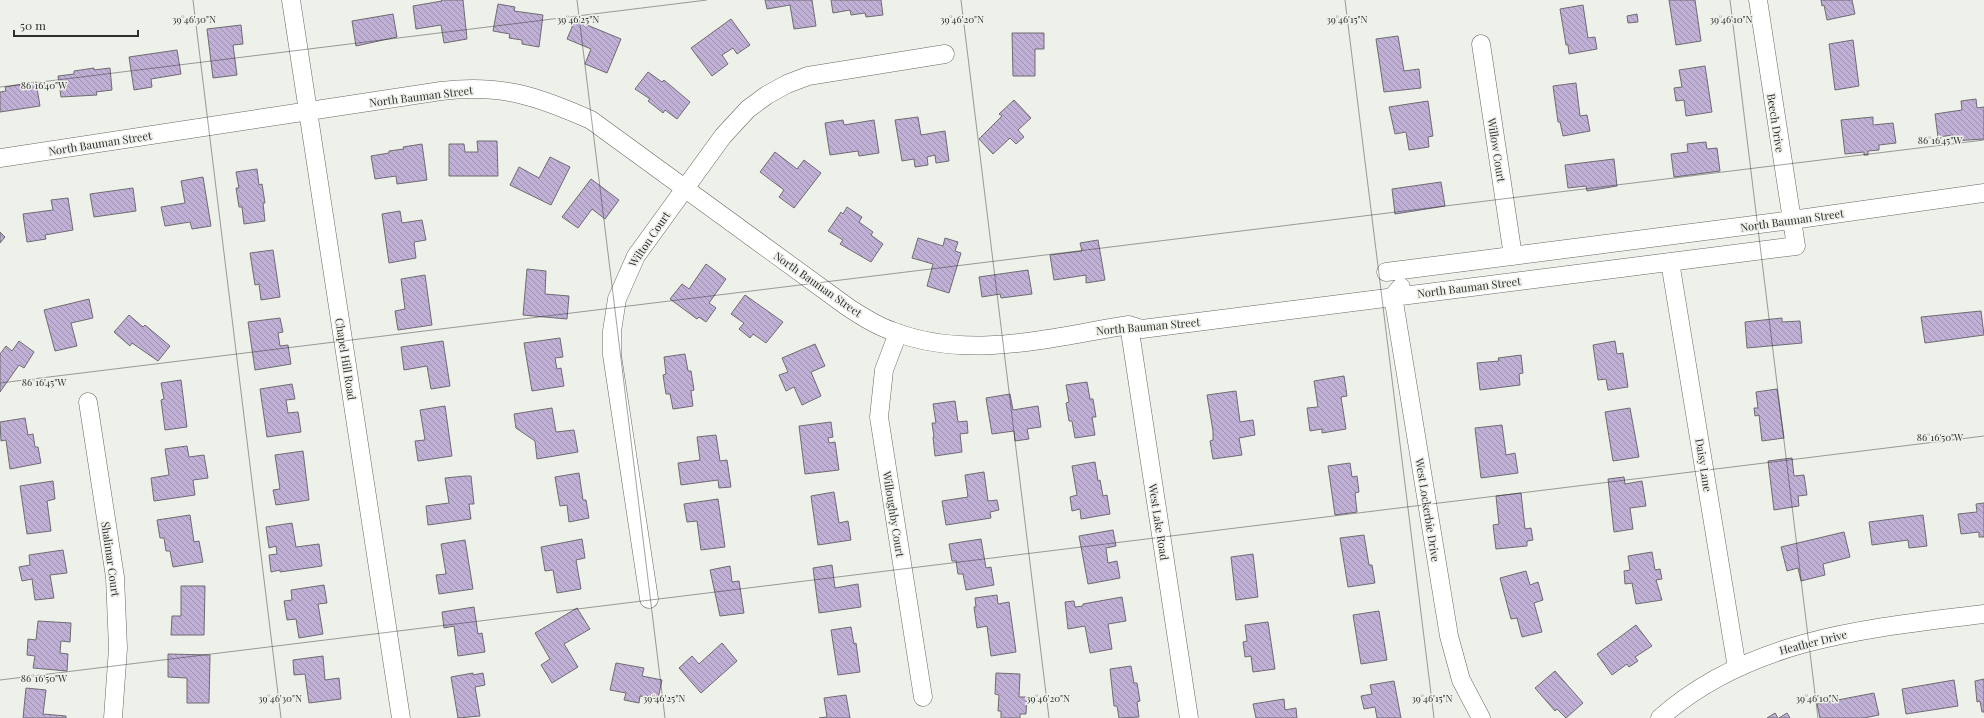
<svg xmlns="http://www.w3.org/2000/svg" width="1984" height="718" viewBox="0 0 1984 718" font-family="'Playfair Display',serif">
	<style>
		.building { fill: url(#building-back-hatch); stroke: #6e6c71 }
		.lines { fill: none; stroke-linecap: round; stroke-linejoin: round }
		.minor-casing { stroke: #666863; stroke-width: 19 }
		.minor { stroke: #fff; stroke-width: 18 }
		.ticks { fill: none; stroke: #2f302e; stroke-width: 1; stroke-opacity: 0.45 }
		.labels { text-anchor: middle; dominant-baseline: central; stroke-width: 3; stroke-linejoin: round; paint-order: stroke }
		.street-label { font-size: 11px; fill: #2f302e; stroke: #eef0ea }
		.ticks-label { font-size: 10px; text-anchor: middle; fill: #2f302e; stroke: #eef0ea; stroke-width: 3; stroke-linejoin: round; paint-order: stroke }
	</style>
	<defs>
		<pattern id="building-back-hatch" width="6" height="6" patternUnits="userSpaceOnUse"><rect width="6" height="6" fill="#c0b0d6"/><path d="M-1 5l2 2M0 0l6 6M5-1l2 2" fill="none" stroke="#9c90ae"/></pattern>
	</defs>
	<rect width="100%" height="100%" fill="#eef0ea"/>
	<path class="building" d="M441,0H463L467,39L444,43L441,25L416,29L413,6L442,1Z
		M765,0H812L816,26L794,29L790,5L767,9Z
		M831,0H881L883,15L866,17L865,13L851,15L850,10L833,13Z
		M1669,0H1695L1701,41L1676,45Z
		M1821,0H1852L1855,14L1827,20L1824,5L1822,6Z
		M498,4L515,7L514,11L543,15L539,47L522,44V40L509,38L510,34L493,31Z
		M1583,5L1588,38L1595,37L1597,49L1569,54L1568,45H1566L1560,9Z
		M393,14L397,37L356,46L352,21Z
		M1637,14L1638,22L1628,23L1627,16Z
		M731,19L750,45L737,54L733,48L722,55L728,64L712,76L691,48Z
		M575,20L621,39L607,73L585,64L591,49L567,39Z
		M241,25L243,44L233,45L237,75L213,78L207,29Z
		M1012,33H1044V49H1035V76H1013Z
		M1398,36L1404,71L1419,69L1421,88L1384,92L1376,39Z
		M1853,40L1859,86L1835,90L1829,44Z
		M177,50L181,74L151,79L152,87L134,90L129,57Z
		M1705,66L1712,112L1686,116L1684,100L1676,101L1674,88L1682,87L1679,70Z
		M94,68V70L110,68L112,90L96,92L97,95L61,97L58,76L74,74V71Z
		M648,72L662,82L664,80L690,102L677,119L665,110L663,113L648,101L650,99L635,89Z
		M36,82L40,106L0,112V92L6,91L5,87Z
		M1576,83L1580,116L1587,115L1590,131L1563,136L1560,122H1558L1553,86Z
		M1976,99L1977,108L1984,107V139L1953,141V135L1938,137L1935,114L1962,110L1961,101Z
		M1014,100L1031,118L1018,130L1024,137L1016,144L1010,138L993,154L979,139L1002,116L999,114Z
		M1428,101L1433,136L1428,137L1429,147L1409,150L1406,132L1395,134L1389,107Z
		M918,117L921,135L945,131L949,161L936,163L935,155L927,157L928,165L915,167L914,159L902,161L895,120Z
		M1873,117V125L1893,123L1896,143L1879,145V150L1868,151V155H1864V152L1845,154L1841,120Z
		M843,120L844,125L874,120L879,153L859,156L858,151L830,155L825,123Z
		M477,141H497L498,176H449V144H464L465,152H478Z
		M1706,142L1707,149L1717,148L1720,171L1674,177L1671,154L1688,152L1687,144Z
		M422,144L427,180L397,184L396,176L375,179L371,156L389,153V151L404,149L403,147Z
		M775,152L797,169L804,160L821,173L794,208L779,197L784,190L760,172Z
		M550,157L570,167L551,205L510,185L519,167L539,178Z
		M1614,159L1617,186L1587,191L1586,186L1568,188L1565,165Z
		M257,169L259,185L262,184L265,203H263L265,221L244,224L242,207H239L236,188H239L236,172Z
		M203,177L211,226L192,229L190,222L165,226L161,207L185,203L181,181Z
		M591,179L619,200L605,219L592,209L578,228L562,217Z
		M1441,182L1445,206L1395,214L1392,189Z
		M133,188L136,211L94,217L90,194Z
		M68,198L73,230L45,235L46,239L27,242L23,214L53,210L51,200Z
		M847,207L862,217L859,222L873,232L871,235L883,244L871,262L840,244L843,240L828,231L841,212L843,214Z
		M400,211L402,223L422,220L426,240L414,242L416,258L389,263L382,214Z
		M0,232L5,237L0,243Z
		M918,238L943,246L945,238L958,242L955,251L961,253L949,293L927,286L933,264L912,258Z
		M1098,240L1105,280L1086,283V275L1054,280L1050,255L1082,251L1080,243Z
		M273,250L280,297L261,300L259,284L255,285L250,253Z
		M706,264L726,279L709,303L716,308L706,322L699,317L697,319L670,299L682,284L689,289Z
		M527,269L546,271L545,294L569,296L567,319L523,315Z
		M1028,270L1032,294L1001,298L1000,294L982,297L979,277Z
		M425,275L432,325L398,330L395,311L405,309L401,279Z
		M745,295L783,322L766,343L753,334L750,338L739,329L744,323L731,314Z
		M89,299L93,318L71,323L77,346L55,351L44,310Z
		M1981,311L1984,335L1925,343L1921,317Z
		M129,315L143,327L145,325L170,346L158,361L132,343L130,346L114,332Z
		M280,318L283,332L278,333L280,346L288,345L291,364L255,370L248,322Z
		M1782,318V322L1800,321L1802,343L1747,348L1745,322Z
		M560,338L563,357L555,358L557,369L561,368L564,386L532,391L524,343Z
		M19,341L34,352L24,368L19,365L0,392V354L6,346L12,351Z
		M443,341L450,386L431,389L427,366L404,370L401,347Z
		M1615,341L1617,354L1623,353L1628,387L1608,390L1606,379L1598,380L1593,345Z
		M815,344L825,366L811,372L821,396L802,405L794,387L786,391L779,375L788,372L782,358Z
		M685,354L688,371H691L694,390L691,391L693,406L673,409L670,394H666L663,375L666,374L664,357Z
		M1521,355L1523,373L1519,374L1520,385L1480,390L1477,363L1499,361L1498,358Z
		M1344,376L1347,396L1341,397L1346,429L1322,433V429L1310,431L1307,408L1318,407L1314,381Z
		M181,380L187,427L165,430L161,400L164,399L161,383Z
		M1087,382L1090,399H1093L1096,417H1092L1095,435L1075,438L1072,421H1069L1066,403L1069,402L1066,385Z
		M292,384L295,399L286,400L288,413L298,412L301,432L267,437L260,389Z
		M1777,389L1784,438L1762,441L1759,415L1755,416L1754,408H1758L1756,392Z
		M1236,391L1240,422L1253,420L1255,435L1239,438L1242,455L1213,459L1210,441L1213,440V431L1207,395Z
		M1010,394L1013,410L1038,406L1041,427L1027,429L1029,439L1015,441L1014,431L992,434L986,398Z
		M955,401L958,422L967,421L968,433L960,434L962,452L935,456L933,437H934L932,423H936L933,404Z
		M445,406L452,456L418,461L415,441L425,440L420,410Z
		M552,408L556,432L574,430L578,452L537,459L535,441L516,428L514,414Z
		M1630,408L1639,457L1613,461L1605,412Z
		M25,418L28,435L33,434L35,447H38L41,463L10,469L6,440L1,441L0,422Z
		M831,422L833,437L828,438L829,443L835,442L839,470L805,474L799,426Z
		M1502,425L1506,455L1515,453L1518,473L1481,478L1475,428Z
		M716,435L720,461L727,460L731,487L719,488L718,480L681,485L678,463L700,460L697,437Z
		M187,446L189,457L204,455L208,478L193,480L195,495L154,501L151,478L169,475L165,449Z
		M303,451L309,500L276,505L273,490L280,489L275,455Z
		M1792,458L1794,476L1804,475L1807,495L1798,496L1799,506L1774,510L1768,461Z
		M1095,462L1098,481L1100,480L1103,496L1107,495L1110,514L1081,519L1080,509L1072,511L1070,497L1077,495L1072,466Z
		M1350,463L1352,477L1357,476L1359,492L1355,493L1357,512L1335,515L1328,466Z
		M984,472L988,501L997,500L999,510L990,512L991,518L946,525L942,501L968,497L965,475Z
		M579,473L583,500H586L589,518L569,522L567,505L560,506L555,477Z
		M466,476H471L474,504H469L471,519L428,525L426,506L449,503L445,478Z
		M1624,477L1625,484L1642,481L1646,506L1630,508L1633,529L1614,532L1608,479Z
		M53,481L55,499L47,501L51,531L27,534L20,486Z
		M834,492L839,523L848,521L851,540L818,545L811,496Z
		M1521,493L1525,529L1531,528L1533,540L1527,541V546L1496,549L1493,525L1499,524L1496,496Z
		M718,499L725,547L701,550L697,521L687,522L684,504Z
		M1984,503V537H1979V532L1961,534L1958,514L1977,512L1976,504Z
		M190,515L194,542L199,541L203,562L173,567L170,551H166L164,538H160L157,520Z
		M1923,515L1927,546L1909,548L1908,540L1872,545L1869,522Z
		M292,523L296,547L319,544L322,566L280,572V570L271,572L269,555L277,554L276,546L269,548L266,527Z
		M1113,530L1116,546L1106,548L1108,563L1117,561L1120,578L1088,584L1079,536Z
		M1844,532L1850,557L1823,564L1825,575L1801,581L1798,568L1787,571L1781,547Z
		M1364,535L1369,565H1372L1375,583L1348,587L1340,538Z
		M582,539L585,558L576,560L581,589L557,593L553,570L545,571L541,547Z
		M981,539L986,568L991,567L994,585L966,590L963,574H958L956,561H952L949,544Z
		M465,540L473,589L439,594L436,575L446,574L441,544Z
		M63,550L67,573L50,575L54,598L35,600L32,579L22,581L19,567L30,565L29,555Z
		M1652,552L1655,570L1660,569L1662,579L1656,580L1662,600L1636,604L1632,583L1625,584L1624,571L1630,570L1628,556Z
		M1253,554L1258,597L1236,600L1231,557Z
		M832,565L835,588L858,584L861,607L819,613L813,568Z
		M730,566L732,582L739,581L744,613L720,616L710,570Z
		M1526,571L1530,585L1538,582L1543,600L1534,603L1542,632L1522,637L1517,618L1511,619L1500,578Z
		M324,585L327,603L318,604L323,634L299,638L296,619L287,620L284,601L292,600L291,590Z
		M181,586H205L204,635H171L172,616H181Z
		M997,595L998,604L1009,602L1016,652L991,656L987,626L977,628L974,607H976L975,598Z
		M1122,597L1126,621L1108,624L1112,649L1090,653L1085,626L1068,629L1065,602L1074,601L1075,607L1083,606V604Z
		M474,607L478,634L482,633L485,652L458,656L454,626L444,628L442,612Z
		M577,608L590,629L564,644L578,667L552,683L541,665L550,659L535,633Z
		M1379,611L1387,660L1361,664L1353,615Z
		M38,621L71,623L70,642L61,641L60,653L68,654L67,671L33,668L35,656L27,655L28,639L36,640Z
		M1268,622L1275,669L1253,672L1251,656L1245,657L1243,642L1247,641L1245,625Z
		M1636,625L1652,646L1635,657L1638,661L1629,667L1627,664L1612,675L1597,654Z
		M851,627L854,644L856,643L860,672L838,675L831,630Z
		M722,643L737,661L701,693L679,668L692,656L699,664Z
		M168,654L210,655L209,703H187V678L168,677Z
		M323,656L325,680L339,678L341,699L309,703L305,674L294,675L293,660Z
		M616,663L644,668L642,676L662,680L658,699L640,696L639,703L624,700L626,693L610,690Z
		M1131,666L1134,683H1137L1140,701L1137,702L1139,717L1119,718L1117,706H1114L1110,669Z
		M1555,671L1583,703L1566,718L1557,709L1555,711L1535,688Z
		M473,673V675L483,673L485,685L475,687L480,716L458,718L451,677Z
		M996,673L1020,674L1019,697H1027L1026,714H1020V718H1001V711H998L999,695L995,694Z
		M1984,679V712H1982L1980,701L1977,702L1975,681Z
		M1954,680L1958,706L1906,714L1902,689Z
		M1394,681L1401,718H1377L1375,707L1364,709L1361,696L1372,694L1370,685Z
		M26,688L46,690L43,714L66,716V718H23Z
		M1874,693L1879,715L1864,718H1820L1817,704Z
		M846,695L850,718H819L827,717L824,698Z
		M1284,699L1285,710L1296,708L1297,718H1256L1253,704Z
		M1775,713L1778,718H1767Z
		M1787,713L1790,718H1779Z"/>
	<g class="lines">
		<defs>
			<path id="minor" d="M291,0L401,718
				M1481,44L1513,256
				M0,158L441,91C502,84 537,96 591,120L849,308C863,317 877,326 892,331C969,361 1051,337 1129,325L1142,329L1796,246L1758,0
				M1670,262L1737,668
				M1386,272L1792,220L1984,193
				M1401,287L1393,296L1449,636L1461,680L1481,718
				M1129,325L1189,718
				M898,333L884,370L879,417L923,697
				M88,402L115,577L118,648L113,718
				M649,599L612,355V331L617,299L636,256L723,136L748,109L767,95L787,84L808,76L945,54
				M1660,718C1750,638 1870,628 1984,614"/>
		</defs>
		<use href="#minor" class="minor-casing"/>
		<use href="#minor" class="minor"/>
	</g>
	<path class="ticks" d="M193,0L281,718M577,0L665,718M961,0L1049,718M1345,0L1434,718M1730,0L1818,718M0,87L707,0M0,383L1984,140M0,680L1984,436"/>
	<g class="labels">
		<g class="street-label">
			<text transform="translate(421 96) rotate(-7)">North Bauman Street</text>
			<text transform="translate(1776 123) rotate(81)">Beech Drive</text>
			<text transform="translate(100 143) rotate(-9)">North Bauman Street</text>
			<text transform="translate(1497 150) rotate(81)">Willow Court</text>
			<text transform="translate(1792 220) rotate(-8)">North Bauman Street</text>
			<text transform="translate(649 239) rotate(-56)">Wilton Court</text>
			<text transform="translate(818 284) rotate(35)">North Bauman Street</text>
			<text transform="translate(1469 287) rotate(-7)">North Bauman Street</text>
			<text transform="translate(1148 326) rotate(-5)">North Bauman Street</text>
			<text transform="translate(346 359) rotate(81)">Chapel Hill Road</text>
			<text transform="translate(1704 465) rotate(81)">Daisy Lane</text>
			<text transform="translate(1428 510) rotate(81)">West Lockerbie Drive</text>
			<text transform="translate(894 514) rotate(81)">Willoughby Court</text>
			<text transform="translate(1159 522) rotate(81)">West Lake Road</text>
			<text transform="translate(111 559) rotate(82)">Shalimar Court</text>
			<text transform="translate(1813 642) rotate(-14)">Heather Drive</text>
		</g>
	</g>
	<g class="ticks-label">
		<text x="194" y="23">39°46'30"N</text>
		<text x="578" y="23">39°46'25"N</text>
		<text x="962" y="23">39°46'20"N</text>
		<text x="1347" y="23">39°46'15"N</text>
		<text x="1731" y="23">39°46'10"N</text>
		<text x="44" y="89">86°16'40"W</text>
		<text x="1940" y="144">86°16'45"W</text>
		<text x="44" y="386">86°16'45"W</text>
		<text x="1940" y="441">86°16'50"W</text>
		<text x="44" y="682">86°16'50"W</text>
		<text x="280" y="702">39°46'30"N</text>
		<text x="664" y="702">39°46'25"N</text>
		<text x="1048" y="702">39°46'20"N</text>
		<text x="1432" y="702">39°46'15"N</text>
		<text x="1817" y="702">39°46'10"N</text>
	</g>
	<path d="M14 30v6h124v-6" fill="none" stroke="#2f302e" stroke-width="2"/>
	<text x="20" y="30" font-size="12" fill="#2f302e" stroke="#eef0ea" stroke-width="3" paint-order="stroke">50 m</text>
</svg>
